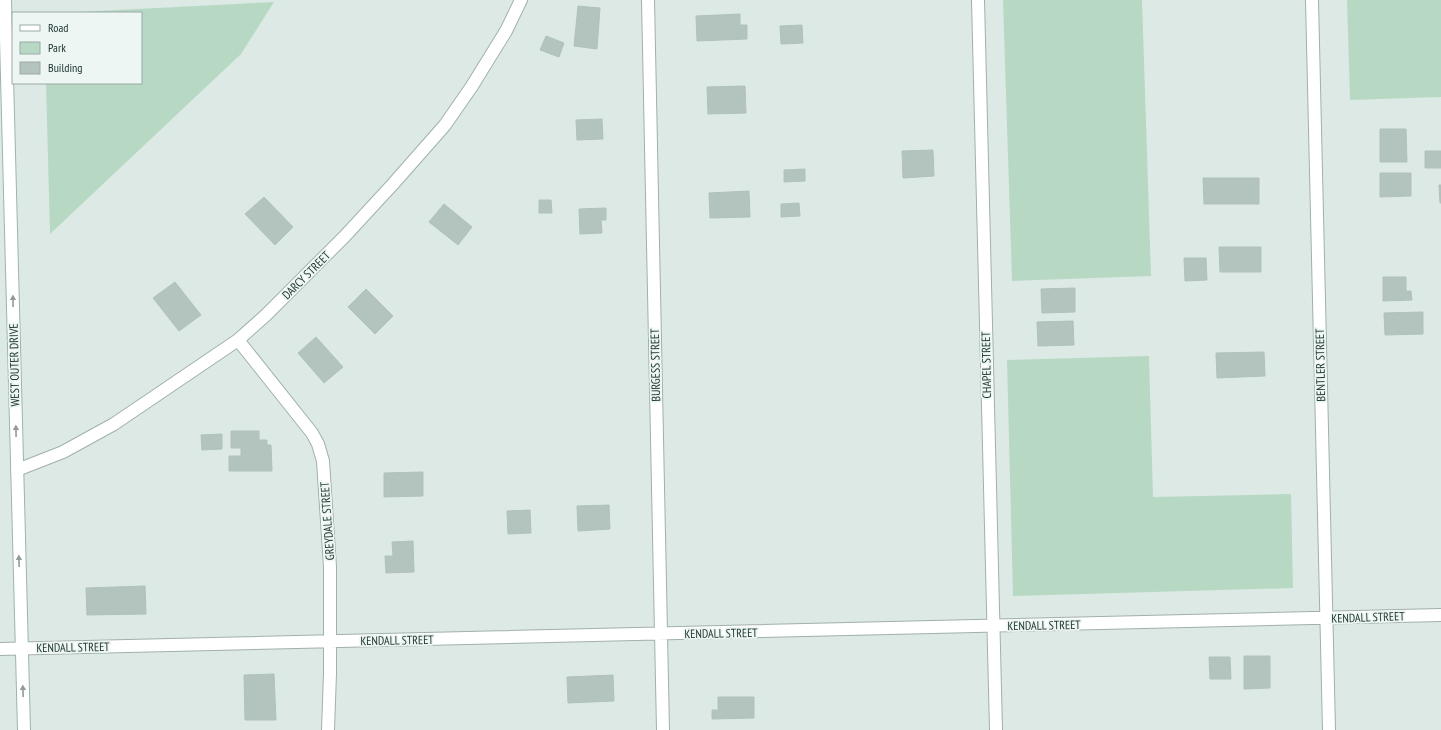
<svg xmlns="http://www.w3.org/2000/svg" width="1441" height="730" viewBox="0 0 1441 730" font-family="'PT Sans Narrow',sans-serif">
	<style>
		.green { fill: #b7d9c4 }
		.building { fill: #b3c3be; stroke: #b0c2bd }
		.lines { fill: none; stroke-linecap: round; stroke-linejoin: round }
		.street-casing { stroke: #a1b0ac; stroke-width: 14 }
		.secondary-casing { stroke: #9db4ae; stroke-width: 14 }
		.street { stroke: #fff; stroke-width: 12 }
		.secondary { stroke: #fff; stroke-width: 12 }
		.oneway { fill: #909b9a }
		.labels { text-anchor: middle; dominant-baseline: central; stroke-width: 3.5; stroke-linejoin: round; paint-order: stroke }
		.street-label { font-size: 12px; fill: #203734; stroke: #edf6f2 }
	</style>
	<rect width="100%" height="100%" fill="#dde9e5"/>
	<path class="green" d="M1003,0H1142L1151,276L1012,281Z
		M1347,0H1441V97L1350,100Z
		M274,2L241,54L50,234L46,83H141V13H58Z
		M1149,356L1153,497L1291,494L1293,588L1013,596L1007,360Z"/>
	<path class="building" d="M578,6L600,8L597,49L574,46Z
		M740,14V25H747V39L697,41L696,16Z
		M802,25L803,43L781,44L780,26Z
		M546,36L564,43L559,57L540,50Z
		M745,86L746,113L708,114L707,87Z
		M602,119L603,139L577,140L576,120Z
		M1380,129H1406L1407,162H1380Z
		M933,150L934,176L903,178L902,151Z
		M1425,151H1441V168H1425Z
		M805,169V181L784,182V170Z
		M1380,173H1411V196L1380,197Z
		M1203,178H1259V204H1204Z
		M1439,185H1441V203H1440Z
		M749,191L750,217L710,218L709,193Z
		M264,197L293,227L275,245L245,214Z
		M539,200H551L552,213H539Z
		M799,203L800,216L781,217V204Z
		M444,204L472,227L458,245L429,222Z
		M606,208V220H601L602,233L580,234L579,209Z
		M1219,247H1261V272H1220Z
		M1184,258H1206L1207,280L1185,281Z
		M1383,277H1406V291H1411L1412,300L1383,301Z
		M175,282L201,315L179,331L153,298Z
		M1075,288V312L1042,313L1041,289Z
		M366,289L393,316L375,334L348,307Z
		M1423,312V334L1385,335L1384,313Z
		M1073,321L1074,345L1038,346L1037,322Z
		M316,337L343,367L324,383L298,353Z
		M1264,352L1265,376L1217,378L1216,353Z
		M231,431H259V440H267V445H271L272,471H229V456H241V448H231Z
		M222,434V449L202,450L201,435Z
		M423,472V496L384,497V473Z
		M609,505L610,529L578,531L577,506Z
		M530,510L531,533L508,534L507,511Z
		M413,541L414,572L386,573L385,556H393L392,542Z
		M145,586L146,614L87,615L86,588Z
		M1244,656H1270V688L1244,689Z
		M1209,657H1230L1231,679H1210Z
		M274,674L276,720H245L244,675Z
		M613,675L614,701L568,703L567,677Z
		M718,697H754V718L712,719V710H718Z"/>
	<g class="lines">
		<defs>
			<path id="street" d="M648,0L663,730
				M978,0L996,730
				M1312,0L1329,730
				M238,340L312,433L318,444L323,461L330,567V673L328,730
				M17,470L63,452L114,424L238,340L266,315L345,236L393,184L445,125L472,86L506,31L521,0
				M0,649L1441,615"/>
			<path id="secondary" d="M5,0L24,730"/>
		</defs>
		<use href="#street" class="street-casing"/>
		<use href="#secondary" class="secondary-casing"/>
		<use href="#street" class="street"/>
		<use href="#secondary" class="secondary"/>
	</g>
	<defs><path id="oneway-solid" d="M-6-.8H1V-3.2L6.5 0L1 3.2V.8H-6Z"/></defs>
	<g class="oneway">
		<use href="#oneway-solid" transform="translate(13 301) rotate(-91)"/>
		<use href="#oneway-solid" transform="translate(16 431) rotate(-91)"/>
		<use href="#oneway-solid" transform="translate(19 561) rotate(-92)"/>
		<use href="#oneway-solid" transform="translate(23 691) rotate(-92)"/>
	</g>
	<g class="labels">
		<g class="street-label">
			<text transform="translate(306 275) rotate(-45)">DARCY STREET</text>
			<text transform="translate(14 365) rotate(-91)">WEST OUTER DRIVE</text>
			<text transform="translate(655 365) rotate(-91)">BURGESS STREET</text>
			<text transform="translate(986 365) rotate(-91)">CHAPEL STREET</text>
			<text transform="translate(1320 365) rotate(-91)">BENTLER STREET</text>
			<text transform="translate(327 521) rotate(-94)">GREYDALE STREET</text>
			<text transform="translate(1368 617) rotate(-2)">KENDALL STREET</text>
			<text transform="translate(1044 625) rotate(-1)">KENDALL STREET</text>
			<text transform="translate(721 633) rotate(-1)">KENDALL STREET</text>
			<text transform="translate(397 640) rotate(-1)">KENDALL STREET</text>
			<text transform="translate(73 647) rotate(-1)">KENDALL STREET</text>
		</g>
	</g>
	<rect x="12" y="12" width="130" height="72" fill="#edf6f2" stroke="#9baaa6"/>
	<rect x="20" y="25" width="20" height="6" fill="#ffffff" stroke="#9baaa6"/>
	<text x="48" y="32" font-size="12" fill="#203734">Road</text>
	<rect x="20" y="42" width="20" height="12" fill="#b7d9c4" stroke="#9baaa6"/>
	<text x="48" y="52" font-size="12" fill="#203734">Park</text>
	<rect x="20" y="62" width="20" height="12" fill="#b3c3be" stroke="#9baaa6"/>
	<text x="48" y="72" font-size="12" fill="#203734">Building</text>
</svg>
